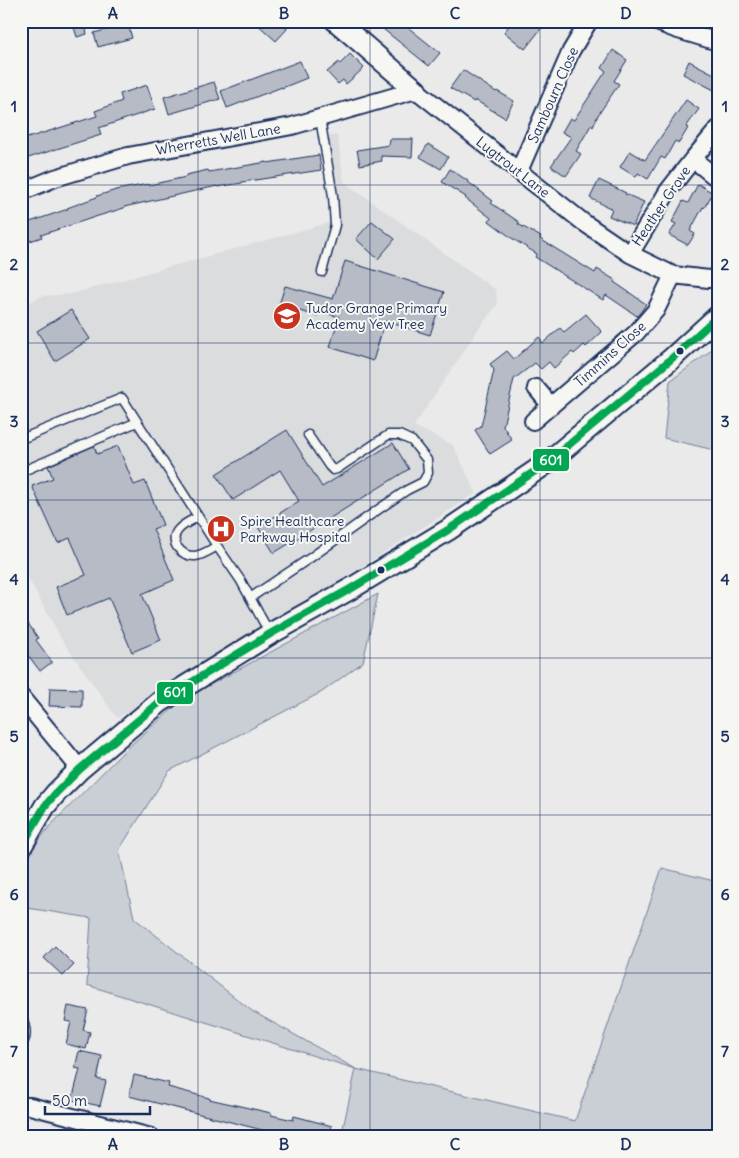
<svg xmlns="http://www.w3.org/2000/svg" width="739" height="1158" viewBox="0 0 739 1158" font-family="Delius,sans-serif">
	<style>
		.built { fill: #dadcde }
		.green { fill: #caced5; stroke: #727e9a }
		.building { fill: #b6bbc6; stroke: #1b2f5e }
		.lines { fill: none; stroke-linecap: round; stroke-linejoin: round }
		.service-casing { stroke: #1b2f5e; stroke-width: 11 }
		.minor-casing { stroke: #1b2f5e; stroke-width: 20 }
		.tertiary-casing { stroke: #1b2f5e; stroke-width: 24 }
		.service { stroke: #f6f6f2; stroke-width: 8 }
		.minor { stroke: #f6f6f2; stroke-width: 16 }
		.tertiary { stroke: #f6f6f2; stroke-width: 20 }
		.bus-1-casing { stroke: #f6f6f2; stroke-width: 11 }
		.bus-1 { stroke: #00a651; stroke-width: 8 }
		.grid { fill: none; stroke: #1b2f5e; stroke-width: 1; stroke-opacity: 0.55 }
		.bus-dot { fill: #1b2f5e; stroke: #f6f6f2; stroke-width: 2 }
		.labels { text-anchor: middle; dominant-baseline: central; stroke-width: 4; stroke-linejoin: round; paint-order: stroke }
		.street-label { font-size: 14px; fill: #1b2f5e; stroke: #f6f6f2 }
		.poi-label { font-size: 14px; fill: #1b2f5e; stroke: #f6f6f2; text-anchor: start }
		.line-badge { stroke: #f6f6f2; stroke-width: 2 }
		.badge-label { font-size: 14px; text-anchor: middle; font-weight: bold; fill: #fff }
		.neatline { fill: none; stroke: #1b2f5e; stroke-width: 2 }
		.grid-label { font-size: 16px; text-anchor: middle; font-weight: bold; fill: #1b2f5e }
	</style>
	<rect width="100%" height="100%" fill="#e9eae9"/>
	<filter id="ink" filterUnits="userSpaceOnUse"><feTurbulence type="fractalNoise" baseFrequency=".02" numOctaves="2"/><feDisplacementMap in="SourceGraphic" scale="10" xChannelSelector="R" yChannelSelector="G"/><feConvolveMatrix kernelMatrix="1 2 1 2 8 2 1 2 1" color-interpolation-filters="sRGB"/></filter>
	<g filter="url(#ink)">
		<path class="built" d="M337,135L344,182L496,290L497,305L479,328L414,426L453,445L476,493L267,628L117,718L62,640L21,565V307L42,296L71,294L339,220L325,137Z"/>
		<path class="green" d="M718,342V451L664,438L670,381L707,354Z
			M378,594L363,662L322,692L169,771L119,850L134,918L252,1011L356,1069L575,1121L662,868L718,882V1137H341L356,1069L87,985L91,918L21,907V886L32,850L49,827L126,749L184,699Z"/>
		<path class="building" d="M72,21H84L87,34L77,37Z
			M254,21H282L285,24L287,29L276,41Z
			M373,21H400L440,53L429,66Z
			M513,21H547L525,49L504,32Z
			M128,24L132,38L98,47L94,33Z
			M613,50L627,60L614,81L619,84L598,115L593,127L591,125L576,151L581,154L566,176L551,166L571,137L562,132L570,118L574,120L606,71L602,68Z
			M350,54L364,68L346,84L343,80L338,84L327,72L339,62L340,64Z
			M300,61L307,78L282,88V87L227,108L221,91Z
			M689,61L718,76V92L683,74Z
			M463,70L496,92L497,91L514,101L505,118L475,100L474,102L450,88Z
			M214,82L220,99L169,114L164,97Z
			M147,85L155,109L99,128L101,135L25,159L21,148V140L97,116L95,111L122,101L120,94Z
			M686,100L699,109L686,127L688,128L679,143L675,141L665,159L661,157L648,179L638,173L636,177L620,167L630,151L645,160Z
			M390,139H413L412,157L381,156L382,161L360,165L357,150L389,145Z
			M428,144L448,157L441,169L420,157Z
			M319,155L321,170L242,182V183L217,187V186L124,207V208L98,216L41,235L42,237L21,244V225L68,209L67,208L97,197V196L116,190L148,184L149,185L186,177V175L208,170L209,172L267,162V163Z
			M450,169L468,181H467L493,201L491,203L519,222L518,224L541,237L540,239L595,273L597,269L615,280L614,282L646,304L640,313L637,316L606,295L603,300L535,257L537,254L513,239L489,221L491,218L465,198L466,197L442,182Z
			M599,180L626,193L625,194L644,202L633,226L609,216L612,209L590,198Z
			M698,184L713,193L704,208L703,207L690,231L695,234L688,245L669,235L676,224L672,222L683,201L688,203Z
			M372,221L395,239L378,259L356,239Z
			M345,261L444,292L430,335L385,321L373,361L330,347L339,317L319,311L317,316L279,305L285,286L333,299Z
			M71,310L90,339L55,361L37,331Z
			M586,314L602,332L586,347L584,345L574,354L572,352L554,368L549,362L541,369L535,363L514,379L503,426L512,440L490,454L475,430L481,426L494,370L490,364L507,351L514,359L539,337L543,343L560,328L564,332Z
			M287,430L322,487L393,443L409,469L274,553L258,527L299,501L280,470L233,500L216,474Z
			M94,446L97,454L118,446L134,485L145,481L163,525L153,529L174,580L142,594L161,640L132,652L109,598L67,615L56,587L86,575L70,538L58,543L32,486L53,478L48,466Z
			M21,613L38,638L36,640L52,662L40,671L21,646Z
			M50,688L82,689V707L49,706Z
			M55,946L74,965L63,976L44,958Z
			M68,1006L88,1010L83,1030L90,1032L86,1049L66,1044L71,1022L65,1021Z
			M79,1051L102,1056L97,1079L106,1081L100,1106L72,1100L80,1069L75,1068Z
			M134,1075L169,1083L168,1087L209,1098V1099L271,1113V1115L293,1120L294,1116L332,1126L329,1137H301L287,1134L286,1137H279L270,1134V1132L129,1096Z"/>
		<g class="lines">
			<defs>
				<path id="service" d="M320,118L333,196L335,225L322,272
					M21,439L122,398L217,546L241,581L270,634
					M21,466L23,471L137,422
					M198,517C192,520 183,524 178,530C168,542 182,557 195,556C203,555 210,550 217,546
					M250,598L310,558L379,509L407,490L423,482L428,473L427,460L412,441L399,435H388L337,469L333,470L329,466L308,435
					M21,1014C25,1025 29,1037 21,1045"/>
				<path id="minor" d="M654,21L675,29L718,42
					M693,159L718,129
					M519,171L571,51L589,21
					M21,192L55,178L128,156L292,126L416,90L583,222L630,254L673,275L709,279
					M630,254L668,191L693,159L714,176
					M536,388L551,406
					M533,421L636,333L656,310L673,275
					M21,697L80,769
					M21,1106H30L151,1137"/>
				<path id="tertiary" d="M336,21L416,90
					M21,847L45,806L56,793L80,769L160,702L270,634L352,588L448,530L547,463L670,360L718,316"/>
			</defs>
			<use href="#service" class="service-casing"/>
			<use href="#minor" class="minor-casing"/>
			<use href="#tertiary" class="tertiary-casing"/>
			<use href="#service" class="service"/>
			<use href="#minor" class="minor"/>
			<use href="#tertiary" class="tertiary"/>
			<defs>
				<path id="bus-1" d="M21,847L45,806L56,793L80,769L160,702L270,634L352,588L448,530L547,463L670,360L718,316"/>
			</defs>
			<use href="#bus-1" class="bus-1-casing"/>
			<use href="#bus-1" class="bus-1"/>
		</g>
	</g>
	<path class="grid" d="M198,21V1137M370,21V1137M540,21V1137M21,185H718M21,343H718M21,500H718M21,658H718M21,815H718M21,973H718"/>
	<defs>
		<symbol id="school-disc" viewBox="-11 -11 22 22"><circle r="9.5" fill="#c8321e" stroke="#f6f6f2"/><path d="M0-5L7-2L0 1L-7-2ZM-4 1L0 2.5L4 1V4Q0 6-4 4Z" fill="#fff"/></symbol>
		<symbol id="hospital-disc" viewBox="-11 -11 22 22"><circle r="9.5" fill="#c8321e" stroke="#f6f6f2"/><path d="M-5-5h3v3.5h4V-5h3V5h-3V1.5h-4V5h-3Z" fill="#fff"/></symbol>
	</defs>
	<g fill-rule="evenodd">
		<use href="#school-disc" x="271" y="300" width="32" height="32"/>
		<use href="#hospital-disc" x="205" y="513" width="32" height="32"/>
	</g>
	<g class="bus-dot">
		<circle cx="680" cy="351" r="4.5"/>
		<circle cx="381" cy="570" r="4.5"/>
	</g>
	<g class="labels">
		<g class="street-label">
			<text transform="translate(553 95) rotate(-66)">Sambourn Close</text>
			<text transform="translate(218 139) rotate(-10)">Wherretts Well Lane</text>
			<text transform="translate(513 167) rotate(38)">Lugtrout Lane</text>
			<text transform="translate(661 206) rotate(-56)">Heather Grove</text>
			<text transform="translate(610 354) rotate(-42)">Timmins Close</text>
		</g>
		<g class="poi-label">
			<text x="306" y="308">Tudor Grange Primary<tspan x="306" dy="16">Academy Yew Tree</tspan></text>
			<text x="240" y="521">Spire Healthcare<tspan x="240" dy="16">Parkway Hospital</tspan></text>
		</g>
	</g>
	<g class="line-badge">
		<rect x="532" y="448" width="38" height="24" rx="5" fill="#00a651"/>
		<rect x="156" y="681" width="38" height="24" rx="5" fill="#00a651"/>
	</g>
	<g class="badge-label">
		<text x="551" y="465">601</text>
		<text x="175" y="697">601</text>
	</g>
	<rect width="739" height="1158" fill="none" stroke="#f6f6f2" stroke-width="55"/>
	<path d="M45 1106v8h105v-8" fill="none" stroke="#1b2f5e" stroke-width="2.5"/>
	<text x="52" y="1106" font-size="15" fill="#1b2f5e" stroke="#f6f6f2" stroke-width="4" paint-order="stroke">50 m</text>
	<rect x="28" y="28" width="684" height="1102" class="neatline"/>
	<g class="grid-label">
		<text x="113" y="19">A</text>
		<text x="284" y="19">B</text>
		<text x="455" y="19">C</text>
		<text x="626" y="19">D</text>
		<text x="14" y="112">1</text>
		<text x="725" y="112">1</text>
		<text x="14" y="270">2</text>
		<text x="725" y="270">2</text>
		<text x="14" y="427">3</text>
		<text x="725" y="427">3</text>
		<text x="14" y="585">4</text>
		<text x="725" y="585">4</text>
		<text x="14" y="742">5</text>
		<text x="725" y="742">5</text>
		<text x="14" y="900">6</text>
		<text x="725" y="900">6</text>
		<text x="14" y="1057">7</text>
		<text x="725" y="1057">7</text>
		<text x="113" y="1150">A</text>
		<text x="284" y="1150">B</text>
		<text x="455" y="1150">C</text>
		<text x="626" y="1150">D</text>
	</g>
</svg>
